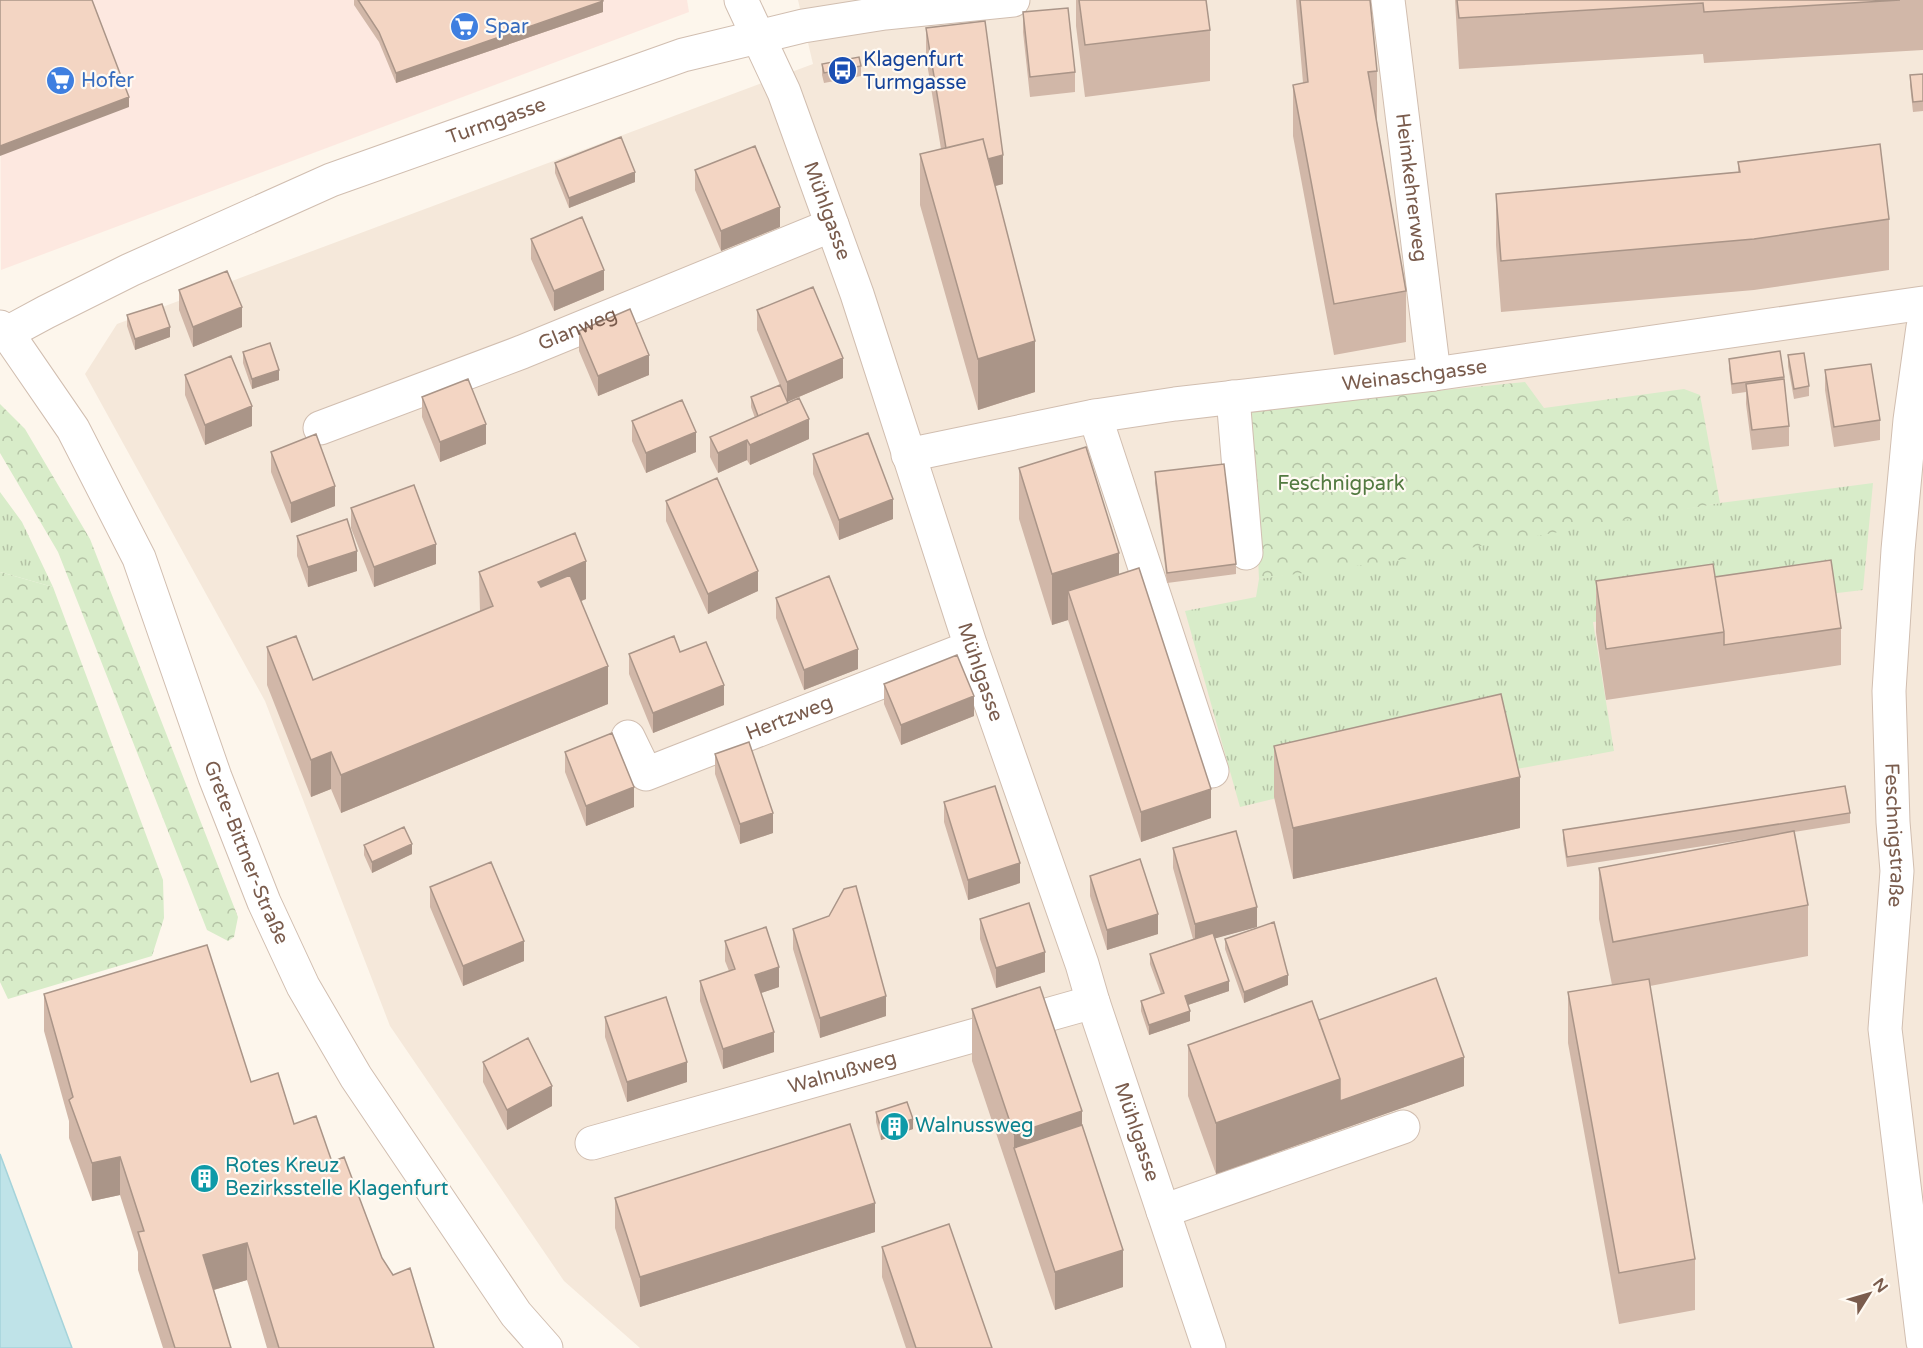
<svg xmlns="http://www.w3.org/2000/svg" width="1923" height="1348" viewBox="0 0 1923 1348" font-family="'Varela Round',sans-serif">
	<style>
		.residential { fill: #f5e8da }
		.commercial { fill: #fde8e0 }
		.grass { fill: url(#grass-tufts) }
		.forest { fill: url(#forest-crowns) }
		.water { fill: #bfe3e8; stroke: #a5d3da; stroke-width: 1.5 }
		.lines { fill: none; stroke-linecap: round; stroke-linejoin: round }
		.minor-casing { stroke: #d1beb0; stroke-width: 35 }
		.minor { stroke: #fff; stroke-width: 33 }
		.wall { fill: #d1b7a8 }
		.shaded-wall { fill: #aa9588 }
		.building { fill: #f3d5c3; stroke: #aa9588; stroke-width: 1.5 }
		.labels { text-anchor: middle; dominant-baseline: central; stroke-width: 4.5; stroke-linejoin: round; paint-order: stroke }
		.shop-label { font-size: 20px; fill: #366cbe; stroke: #fffaf3; text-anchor: start }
		.transit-label { font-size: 20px; fill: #164399; stroke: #fffaf3; text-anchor: start }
		.street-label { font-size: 20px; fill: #7a5c4d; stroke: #fffaf3 }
		.park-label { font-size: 20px; fill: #537a41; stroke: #fffaf3 }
		.culture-label { font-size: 20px; fill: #0d838f; stroke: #fffaf3; text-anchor: start }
	</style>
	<defs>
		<pattern id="grass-tufts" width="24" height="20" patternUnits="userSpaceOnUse" patternTransform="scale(1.5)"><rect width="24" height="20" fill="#d8ecc9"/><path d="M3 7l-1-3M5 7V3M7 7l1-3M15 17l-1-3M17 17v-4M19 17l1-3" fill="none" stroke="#b4c2a5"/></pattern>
		<pattern id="forest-crowns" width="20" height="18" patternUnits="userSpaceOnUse" patternTransform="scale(1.5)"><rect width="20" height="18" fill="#d8ecc9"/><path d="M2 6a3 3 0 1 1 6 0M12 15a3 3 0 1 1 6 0" fill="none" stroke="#b4c2a5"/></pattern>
	</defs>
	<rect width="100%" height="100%" fill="#fdf6ec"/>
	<path class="residential" d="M798,0H1923V1348H640L564,1281L390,1026L265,701L85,374L117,324L813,64Z"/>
	<path class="commercial" d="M0,0H687L689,12L1,270Z"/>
	<path class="grass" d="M1873,483L1863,590L1593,622L1614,751L1517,769L1508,743L1240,807L1185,611L1256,597L1259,579L1720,503Z
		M0,492L22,522L53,587L0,572Z"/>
	<path class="forest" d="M1525,382L1544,408L1684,389L1700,395L1720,503L1414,558L1259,579L1251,409Z
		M0,404L25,429L90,539L238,917L234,937L228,941L207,930L58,552L0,453Z
		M0,572L53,587L163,880L164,918L152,956L8,999L0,982Z"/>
	<path class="water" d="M0,1154L72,1348H0Z"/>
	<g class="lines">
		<defs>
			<g id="minor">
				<path id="s1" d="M741,0L784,92L857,294L971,647L1082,964L1093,1002L1209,1348"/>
				<path id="s2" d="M1388,0L1434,374"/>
				<path id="s3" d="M0,327L7,333L73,429L139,558L215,777L264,902L303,986L356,1077L516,1314L546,1348"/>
				<path id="s4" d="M1923,327L1910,420L1898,550L1889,691L1893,822L1897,871L1885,1029L1923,1342"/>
				<path id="s5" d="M7,333L46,312L130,270L331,180L683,55L803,26L885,13L1013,0"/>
				<path d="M1233,397L1246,553"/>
				<path d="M1095,416L1212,771"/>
				<path id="s6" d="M320,428L522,352L832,225"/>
				<path id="s7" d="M908,455L1095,416L1175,404L1434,374L1923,303"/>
				<path id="s8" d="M628,737L646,774L971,647"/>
				<path id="s9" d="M592,1143L1093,1002"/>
				<path d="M1163,1211L1403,1127"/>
			</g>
		</defs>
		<use href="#minor" class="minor-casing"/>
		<use href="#minor" class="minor"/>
	</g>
	<path class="wall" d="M354,0H603V12L396,83L379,42L354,5Z
		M1076,0H1206L1210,30V81L1085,97L1076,26Z
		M1296,0H1370L1377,71V122L1406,291V342L1334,355L1293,136V85L1303,83Z
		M1455,0H1923V50L1704,63L1703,54L1459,69Z
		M1023,12L1075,72V92L1030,97L1023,32Z
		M926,28L1003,184L995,186L1035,392L978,410L920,205V154L941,149L926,57Z
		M822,64L861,66V76L824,83L822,75Z
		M1923,74V111L1913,112L1910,85V75Z
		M1738,162L1889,219V270L1754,290L1501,312L1496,245V194L1738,172Z
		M555,163L635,182L569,208L555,173Z
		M695,170L780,227L721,251L695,190Z
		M531,239L604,290L554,311L531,259Z
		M179,290L242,327L193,347L179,310Z
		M757,310L843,378L787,402L809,439L750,465L747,460L718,473L710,457V437L755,418L751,407V397L787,402L757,330Z
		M127,315L170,337L135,350L127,326Z
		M579,331L649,375L598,396L579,351Z
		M243,352L279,380L252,389L243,363Z
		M1788,355L1809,386V396L1794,399L1788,366Z
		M1729,359L1784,377L1789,426V446L1752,450L1746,404V392L1732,394L1729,369Z
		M1825,370L1880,420V440L1834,447L1825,390Z
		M185,375L252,426L205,445L185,395Z
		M422,397L486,444L440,462L422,417Z
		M632,421L696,452L646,473L632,441Z
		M271,452L335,506L291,523L271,472Z
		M813,454L893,519L839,540L813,474Z
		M1019,468L1119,574L1211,818L1141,842L1068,620L1052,625L1019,519Z
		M1155,472L1236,564V574L1167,583L1155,483Z
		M666,501L758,591L708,614L666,521Z
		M351,508L436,564L374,587L351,528Z
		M297,536L357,571L308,587L297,556Z
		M479,572L586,599L581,601L608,704L341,813L331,789L311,797L267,685V647L313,680L480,612Z
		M1715,577L1841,628V665L1606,700L1596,632V581Z
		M776,598L858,669L804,690L776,618Z
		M680,652L724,705L653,733L629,674V654Z
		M884,684L974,716L901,745L884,704Z
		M1274,746L1520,828L1293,879L1274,797Z
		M565,752L634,807L586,826L565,772Z
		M715,754L773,833L740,844L715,774Z
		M944,802L1020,883L968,900L944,822Z
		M1850,813V823L1794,832L1808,905V956L1650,986L1695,1259V1310L1619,1324L1568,1043V992L1612,985L1599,919V868L1762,837L1567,867L1563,840V830Z
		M364,845L412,854L372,873L364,855Z
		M1173,848L1257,927L1215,938L1229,991L1188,1005L1190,1021L1149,1035L1141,1011V1001L1161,994L1150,964V954L1193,939L1173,868Z
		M1090,876L1158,934L1107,950L1090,896Z
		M430,887L524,961L463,986L430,907Z
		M829,916L886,1016L820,1038L793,949V929Z
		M980,919L1045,972L996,988L980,939Z
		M1225,939L1288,985L1244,1003L1225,949Z
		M725,941L779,987L761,993L774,1052L723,1069L700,1001V981L729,971L725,961Z
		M44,994L251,1082L332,1162L382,1258L434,1348H267L247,1280L214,1290L231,1348H163L138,1270V1252L120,1195L92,1201L69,1138V1121L44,1031Z
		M972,1009L1082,1125L1123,1287L1055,1310L972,1061Z
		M605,1017L687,1082L627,1102L605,1037Z
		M1319,1020L1464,1086L1216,1174L1188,1096V1045Z
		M483,1062L552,1106L507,1130L483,1082Z
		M876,1112L913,1129L881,1140L876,1122Z
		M615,1198L875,1232L640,1307L615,1228Z
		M882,1247L992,1348H906L882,1277Z"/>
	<path class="shaded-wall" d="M603,1V12L396,83V73Z
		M129,97V107L0,156V146Z
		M1003,155V184L949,198V169Z
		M635,172V182L569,208V198Z
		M780,207V227L721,251V231Z
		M604,270V290L554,311V291Z
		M242,307V327L193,347V327Z
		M170,327V337L135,350V339Z
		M1035,341V392L978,410V359Z
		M649,355V375L598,396V376Z
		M843,358V378L787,402V382Z
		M279,370V380L252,389V379Z
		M252,406V426L205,445V425Z
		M809,419V439L750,465V445Z
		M486,424V444L440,462V442Z
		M696,432V452L646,473V453Z
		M747,440V460L718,473V453Z
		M335,486V506L291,523V503Z
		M893,499V519L839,540V520Z
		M436,544V564L374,587V567Z
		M357,551V571L308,587V567Z
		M1119,553V604L1068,591V620L1052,625V574Z
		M586,561V599L538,619V582Z
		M758,571V591L708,614V594Z
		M858,649V669L804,690V670Z
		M608,666V704L341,813V775Z
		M724,685V705L653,733V713Z
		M974,696V716L901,745V725Z
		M331,752V789L311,797V760Z
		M1520,777V828L1293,879V828Z
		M634,787V807L586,826V806Z
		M1211,789V818L1141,842V812Z
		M773,813V833L740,844V824Z
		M412,844V854L372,873V862Z
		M1020,863V883L968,900V880Z
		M1257,907V927L1195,944V924Z
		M1158,914V934L1107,950V930Z
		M524,941V961L463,986V966Z
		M1045,952V972L996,988V968Z
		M779,967V987L755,995V975Z
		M1288,975V985L1244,1003V992Z
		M1229,981V991L1185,1006V996Z
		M886,996V1016L820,1038V1018Z
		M1190,1011V1021L1149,1035V1025Z
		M774,1032V1052L723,1069V1049Z
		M1464,1057V1086L1216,1174V1123L1340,1079Z
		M687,1062V1082L627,1102V1082Z
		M552,1086V1106L507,1130V1110Z
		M1082,1111V1162L1014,1148V1185V1134Z
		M913,1119V1129L881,1140V1129Z
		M120,1157V1195L92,1201V1163Z
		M875,1203V1232L640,1307V1277Z
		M247,1243V1280L203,1293V1255Z
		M1123,1250V1287L1055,1310V1272Z"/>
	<path class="building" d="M0,0H92L129,97L0,146Z
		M358,0H603V1L396,73L379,32Z
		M1079,0H1206L1210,30L1085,45Z
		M1300,0H1370L1377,71L1368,72L1406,291L1334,304L1293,85L1308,82Z
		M1457,0H1900L1704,12L1703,3L1459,18Z
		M1068,8L1075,72L1030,77L1023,12Z
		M985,21L1003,155L988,159L983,139L946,148L926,28Z
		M859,57L861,66L824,73L822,64Z
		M1923,74V101L1913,102L1910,75Z
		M621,137L635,172L569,198L555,163Z
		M983,139L1035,341L978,359L920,154Z
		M1880,144L1889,219L1754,239L1501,261L1496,194L1740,172L1738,162Z
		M755,146L780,207L721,231L695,170Z
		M582,217L604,270L554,291L531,239Z
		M227,271L242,307L193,327L179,290Z
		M813,287L843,358L787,382L757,310Z
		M162,304L170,327L135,339L127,315Z
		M630,309L649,355L598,376L579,331Z
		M270,343L279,370L252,379L243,352Z
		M1780,351L1784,377L1732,384L1729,359Z
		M1804,353L1809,386L1794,389L1788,355Z
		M231,356L252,406L205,425L185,375Z
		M1871,364L1880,420L1834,427L1825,370Z
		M468,379L486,424L440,442L422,397Z
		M1784,379L1789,426L1752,430L1746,384Z
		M780,385L788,403L758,416L751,397Z
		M799,398L809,419L750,445L747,440L718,453L710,437Z
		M682,400L696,432L646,453L632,421Z
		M868,433L893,499L839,520L813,454Z
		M316,434L335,486L291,503L271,452Z
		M1086,447L1119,553L1052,574L1019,468Z
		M1224,464L1236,564L1167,573L1155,472Z
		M717,478L758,571L708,594L666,501Z
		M414,485L436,544L374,567L351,508Z
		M347,519L357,551L308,567L297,536Z
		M575,533L586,561L538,582L541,587L570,575L608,666L341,775L331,752L311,760L267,647L296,636L313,680L493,606L479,572Z
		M1831,560L1841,628L1724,645V632L1715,577Z
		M1713,564L1724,632L1606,649L1596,581Z
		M1139,568L1211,789L1141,812L1068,591Z
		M829,576L858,649L804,670L776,598Z
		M674,636L680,652L706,642L724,685L653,713L629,654Z
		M957,655L974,696L901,725L884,684Z
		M1501,694L1520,777L1293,828L1274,746Z
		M612,733L634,787L586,806L565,752Z
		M749,742L773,813L740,824L715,754Z
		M995,786L1020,863L968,880L944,802Z
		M1845,786L1850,813L1567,857L1563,830Z
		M404,827L412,844L372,862L364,845Z
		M1236,831L1257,907L1195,924L1173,848Z
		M1794,831L1808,905L1613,942L1599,868Z
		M1140,859L1158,914L1107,930L1090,876Z
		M491,862L524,941L463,966L430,887Z
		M856,886L886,996L820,1018L793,929L829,916L844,889Z
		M1029,903L1045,952L996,968L980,919Z
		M1274,922L1288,975L1244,992L1225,939Z
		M766,927L779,967L755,975L774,1032L723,1049L700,981L735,969L725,941Z
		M1213,933L1229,981L1185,996L1190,1011L1149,1025L1141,1001L1164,993L1150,954Z
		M207,945L251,1082L278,1073L294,1124L316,1116L332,1162L344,1157L382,1258L393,1275L410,1268L434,1348H279L247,1243L203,1255L231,1348H175L138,1232L144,1231L120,1157L92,1163L69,1100L73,1097L44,994Z
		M1436,978L1464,1057L1340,1101V1079L1319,1020Z
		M1649,979L1695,1259L1619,1273L1568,992Z
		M1040,987L1082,1111L1014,1134L972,1009Z
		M666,997L687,1062L627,1082L605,1017Z
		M1312,1001L1340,1079L1216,1123L1188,1045Z
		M528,1038L552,1086L507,1110L483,1062Z
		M907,1102L913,1119L881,1129L876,1112Z
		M850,1124L875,1203L640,1277L615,1198Z
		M1082,1125L1123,1250L1055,1272L1014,1148Z
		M949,1224L992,1348H916L882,1247Z"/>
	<defs>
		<symbol id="supermarket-disc" viewBox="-11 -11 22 22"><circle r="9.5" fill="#3f7fe0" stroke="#fffaf3"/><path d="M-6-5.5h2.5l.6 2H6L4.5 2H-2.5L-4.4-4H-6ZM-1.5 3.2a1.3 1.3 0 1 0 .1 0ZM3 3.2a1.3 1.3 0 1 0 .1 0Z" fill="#fff"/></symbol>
		<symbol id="bus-disc" viewBox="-11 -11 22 22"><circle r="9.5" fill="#1a4fb4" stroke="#fffaf3"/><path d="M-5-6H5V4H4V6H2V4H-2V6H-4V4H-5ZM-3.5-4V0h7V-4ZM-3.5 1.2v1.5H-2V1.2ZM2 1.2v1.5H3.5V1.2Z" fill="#fff"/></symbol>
		<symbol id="building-disc" viewBox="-11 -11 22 22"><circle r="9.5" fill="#0f9aa8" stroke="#fffaf3"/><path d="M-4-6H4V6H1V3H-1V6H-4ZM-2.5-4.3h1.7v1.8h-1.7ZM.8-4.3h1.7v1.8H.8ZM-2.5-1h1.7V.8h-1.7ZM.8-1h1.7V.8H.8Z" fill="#fff"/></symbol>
	</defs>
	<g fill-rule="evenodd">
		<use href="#supermarket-disc" x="448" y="10" width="33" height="33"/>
		<use href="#bus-disc" x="826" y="54" width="33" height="33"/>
		<use href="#supermarket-disc" x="44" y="64" width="33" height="33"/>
		<use href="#building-disc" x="878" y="1110" width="33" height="33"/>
		<use href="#building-disc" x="188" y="1162" width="33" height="33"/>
	</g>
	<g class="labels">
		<g class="shop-label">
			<text x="485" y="27">Spar</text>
			<text x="81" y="81">Hofer</text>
		</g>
		<g class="transit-label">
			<text x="863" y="60">Klagenfurt<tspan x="863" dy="23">Turmgasse</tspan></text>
		</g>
		<g class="street-label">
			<text stroke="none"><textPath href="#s5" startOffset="534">Turmgasse</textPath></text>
			<text stroke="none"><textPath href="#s2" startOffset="189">Heimkehrerweg</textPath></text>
			<text stroke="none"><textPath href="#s1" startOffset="228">Mühlgasse</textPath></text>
			<text stroke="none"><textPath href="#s6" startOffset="276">Glanweg</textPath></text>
			<text stroke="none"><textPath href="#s7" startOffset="513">Weinaschgasse</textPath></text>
			<text stroke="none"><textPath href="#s1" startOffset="714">Mühlgasse</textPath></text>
			<text stroke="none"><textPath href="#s8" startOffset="195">Hertzweg</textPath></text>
			<text stroke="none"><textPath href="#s4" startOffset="510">Feschnigstraße</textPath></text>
			<text stroke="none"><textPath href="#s3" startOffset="584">Grete-Bittner-Straße</textPath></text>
			<text stroke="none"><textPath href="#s9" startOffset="260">Walnußweg</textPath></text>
			<text stroke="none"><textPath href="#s1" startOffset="1200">Mühlgasse</textPath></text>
		</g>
		<g class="park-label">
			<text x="1341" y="484">Feschnigpark</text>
		</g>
		<g class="culture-label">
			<text x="915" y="1126">Walnussweg</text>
			<text x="225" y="1166">Rotes Kreuz<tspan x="225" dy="23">Bezirksstelle Klagenfurt</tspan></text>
		</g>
	</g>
	<g transform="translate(1869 1294) rotate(53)" stroke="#fffaf3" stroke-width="4.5" paint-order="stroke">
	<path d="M0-4.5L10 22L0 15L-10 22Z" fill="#7a5c4d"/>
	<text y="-9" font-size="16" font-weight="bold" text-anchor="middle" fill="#7a5c4d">N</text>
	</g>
</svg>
